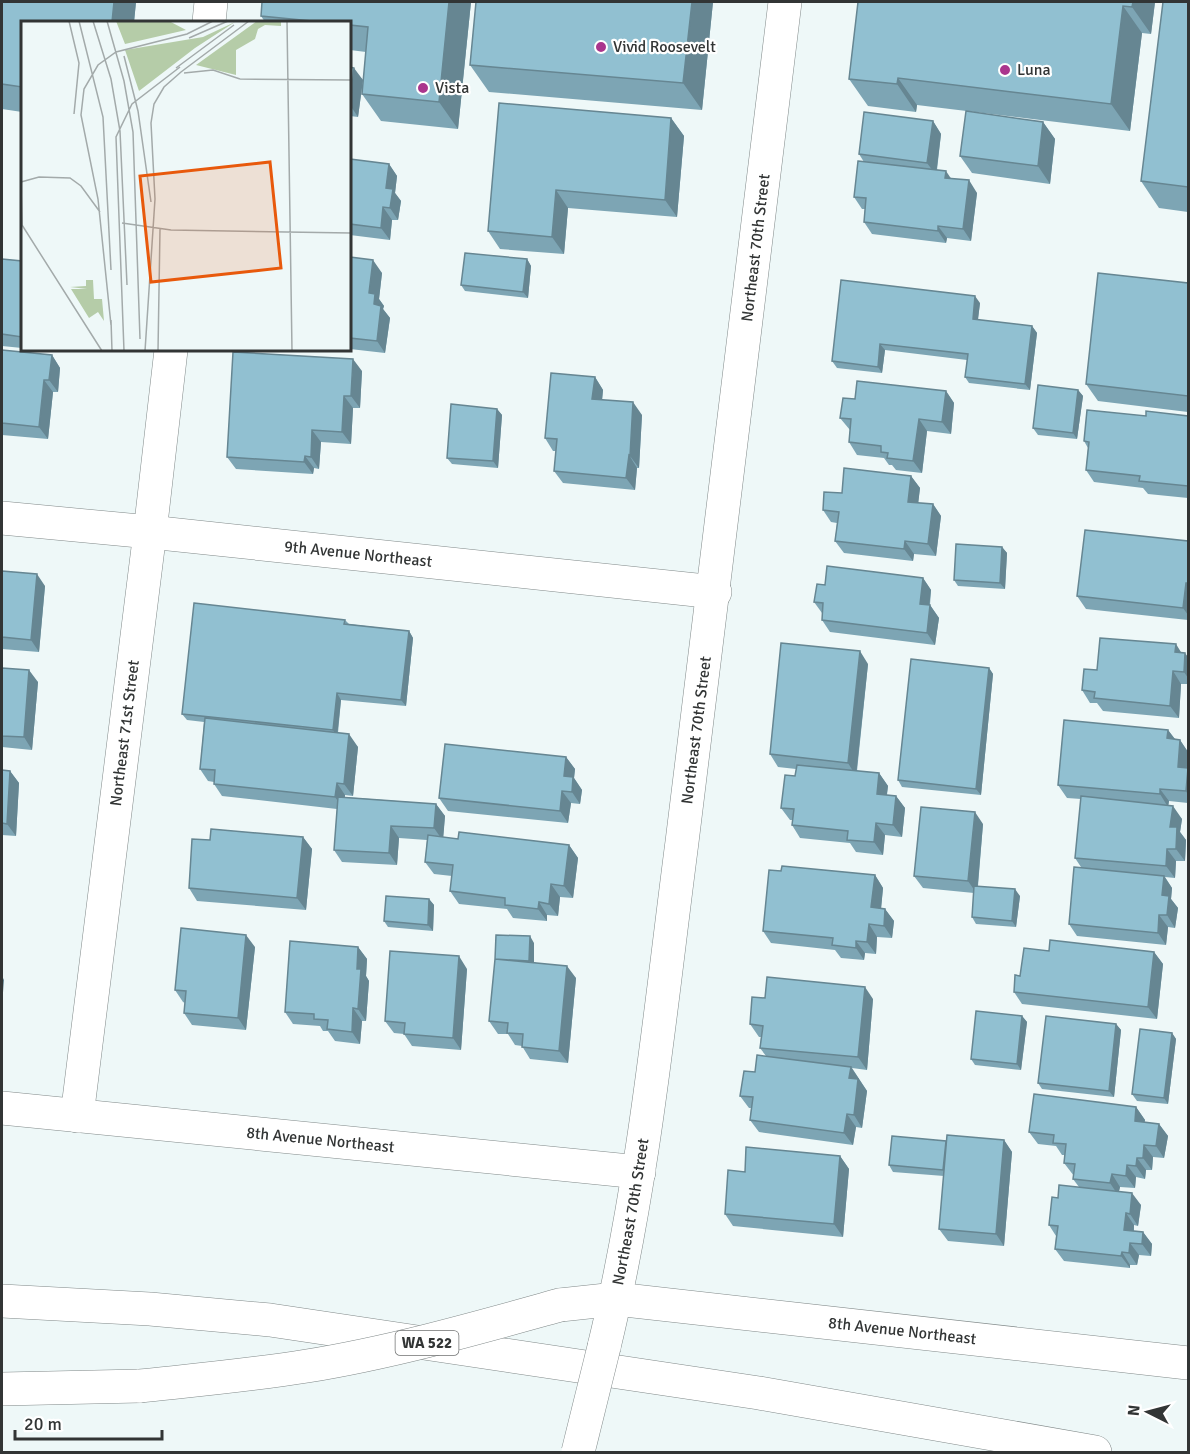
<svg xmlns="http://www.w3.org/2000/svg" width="1190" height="1454" viewBox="0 0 1190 1454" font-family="Signika,sans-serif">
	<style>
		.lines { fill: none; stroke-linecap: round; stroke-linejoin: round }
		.minor-casing { stroke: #818989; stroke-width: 34 }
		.highway-casing { stroke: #818989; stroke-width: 34 }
		.minor { stroke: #fff; stroke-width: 33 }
		.highway { stroke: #fff; stroke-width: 33 }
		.minor-bridge-casing { stroke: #818989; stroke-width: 34; stroke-linecap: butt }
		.highway-bridge-casing { stroke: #818989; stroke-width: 34; stroke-linecap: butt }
		.minor-bridge { stroke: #fff; stroke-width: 33 }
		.highway-bridge { stroke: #fff; stroke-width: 33 }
		.wall { fill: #7da5b4 }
		.shaded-wall { fill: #668692 }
		.building { fill: #91c0d1; stroke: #668692; stroke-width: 1.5 }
		.poi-dot { fill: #aa358d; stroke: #fff; stroke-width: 2 }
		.labels { text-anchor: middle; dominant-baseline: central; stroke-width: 4.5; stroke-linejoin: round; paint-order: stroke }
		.shield { fill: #fff; stroke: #707272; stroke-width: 1.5 }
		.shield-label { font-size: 15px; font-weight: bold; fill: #323535 }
		.poi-label { font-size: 16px; fill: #323535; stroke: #fff; text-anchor: start }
		.street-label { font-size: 16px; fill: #323535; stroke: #fff }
		.inset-road { fill: none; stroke: #a3aaaa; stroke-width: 1.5 }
		.view { fill: #e8590c; fill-opacity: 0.15; stroke: #e8590c; stroke-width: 3 }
		.inset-edge { fill: none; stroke: #323535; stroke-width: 3 }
	</style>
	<rect width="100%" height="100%" fill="#eef8f8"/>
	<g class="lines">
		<defs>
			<g id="minor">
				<path d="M209,22L211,2"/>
				<path id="s1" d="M2,518L150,532L715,592"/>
				<path id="s2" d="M2,1108L639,1172"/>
				<path id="s3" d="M77,1116L150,532L171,350"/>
				<path id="s4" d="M616,1299L1188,1363"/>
				<path id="s5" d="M604,1347C644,1182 660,1011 682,842C719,562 752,282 785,2"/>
			</g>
			<path id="highway" d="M2,1301L150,1309L270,1320L759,1393L1095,1452
				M560,1305L616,1299
				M2,1389L140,1386"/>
		</defs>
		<use href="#minor" class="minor-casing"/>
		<use href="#highway" class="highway-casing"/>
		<use href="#minor" class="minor"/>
		<use href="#highway" class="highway"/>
		<defs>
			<path id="minor-bridge" d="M578,1452L604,1347"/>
			<path id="highway-bridge" d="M140,1386C196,1380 252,1375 307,1366C393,1352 477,1328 560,1305"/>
		</defs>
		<use href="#minor-bridge" class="minor-bridge-casing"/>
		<use href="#highway-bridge" class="highway-bridge-casing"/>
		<use href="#minor-bridge" class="minor-bridge"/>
		<use href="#highway-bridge" class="highway-bridge"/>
	</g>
	<path class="wall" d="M2,2H136L134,22H22V112L2,109Z
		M471,2L458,129L381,121L362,94L366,52L350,50V22H265L261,16Z
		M713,2L702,110L489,92L470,65Z
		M858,2H1155L1151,34L1142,33L1130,131L917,105L916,112L868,106L849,79Z
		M1188,2V212L1159,208L1141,181Z
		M350,67L363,80L358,117L350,116Z
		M671,118L684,136L677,217L568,208L564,254L500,249L488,231Z
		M933,121L941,134L937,170L977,193L971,241L947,238L946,243L872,234L864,222L865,209H862L854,197L864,162L859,154Z
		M1043,122L1055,139L1050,184L972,173L960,156Z
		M350,159L389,164L397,176L395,193L401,201L398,220H392L390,240L350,235Z
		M350,257L382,273L379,299L384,306L383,309L390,318L385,353L350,349Z
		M2,259L22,261V348L2,346Z
		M527,259L531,266L528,298L465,291L461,285Z
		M1188,283V412L1098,401L1086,384Z
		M980,303L978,320L1032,326L1037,333L1030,390L969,383L965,377L967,360L885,350L882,373L837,368L832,361Z
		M2,350L52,355L60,368L58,392H53L48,439L2,435Z
		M37,350H60V352Z
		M362,371L360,408H353L351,444L321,442L319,469L314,468L313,474L236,469L227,457Z
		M595,377L603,390L602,400L642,415L639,468H637L635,490L563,483L554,471L556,451H553L545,438Z
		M1078,390L1083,396L1077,439L1038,435L1033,428Z
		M946,391L954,403L951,434L927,431L922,473L896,470L892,465H889L884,458L857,455L849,442L850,430L840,418L855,399Z
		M497,409L502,415L498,468L452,464L447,458Z
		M1146,416H1188V498L1148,494L1143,488L1094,482L1086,470L1088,448L1084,441Z
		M911,476L920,488L918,503L933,504L941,516L936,556L914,554L913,561L844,553L835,541L837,523L831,522L823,510L842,493Z
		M1188,541V620L1086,609L1077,596Z
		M1002,547L1007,553L1005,589L958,586L954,580Z
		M2,571L45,586L39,652L2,649Z
		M923,578L931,590L930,605L939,618L935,645L830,632L822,620V613L814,602L825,585Z
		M345,620L349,624L409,631L413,638L406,706L341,700L338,733L358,747L353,796L345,795V797L436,804L445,816L443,837L458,839L569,845L578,858L573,898L560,897L558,916L547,915V921L513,918L507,909L459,904L450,891L452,876L434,874L425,862L427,840L399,838L397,865L342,862L334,850L337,809L222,796L214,784V782L208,781L200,769L204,722L187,720L182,714Z
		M1181,652L1188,657V684H1181L1179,718L1103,711L1097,703H1090L1082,690L1097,670Z
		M868,664L857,771L879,773L888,786L887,795L896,796L905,808L902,837L885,835L883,855L856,852L850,843L800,838L792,825V820H790L781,808L795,776L796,769L778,767L770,754Z
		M2,668L38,682L32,750L2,747Z
		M989,668L993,674L981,795L902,787L898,780Z
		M1168,730L1175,739L1180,740L1188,752L1187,768H1188V803L1169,801L1168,806L1182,819L1180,832L1186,840L1185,861H1176L1175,878L1165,877L1172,888L1171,899L1178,908L1175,928L1168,927L1166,945L1077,936L1069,924L1081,867L1075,858L1081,799L1067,798L1058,785Z
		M566,757L575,769L574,778L582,790L580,804L571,803L568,823L448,811L439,798Z
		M2,770L10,771L19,783L16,836L2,835Z
		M983,824L978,886L1020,896L1016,927L976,924L972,917L974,893L923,888L914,876Z
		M303,837L312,849L306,910L197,901L189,888Z
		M781,871L875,875L883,888L881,908L885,909L894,921L892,938L877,937L876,954L865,953L864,960L841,958L835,950L771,943L763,931Z
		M429,899L434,905L433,931L388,927L384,921Z
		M534,943V962L576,978L568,1063L530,1059L522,1046L515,1045L508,1034H498L489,1021Z
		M255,947L246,1030L192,1025L184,1013L185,1003L183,1002L175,990Z
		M358,947L367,959L366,976L369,981L366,1021H362L360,1044L335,1041L328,1031H323L320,1026L293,1024L285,1012Z
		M1049,951L1154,952L1163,964L1157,1019L1022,1004L1014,992L1020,976Z
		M467,969L461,1050L412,1046L404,1034L394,1033L385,1021Z
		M765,998L873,999L867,1070L852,1068L867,1091L862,1128L856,1127L853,1145L759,1132L750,1120L751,1108H749L740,1096L766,1056L760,1048L761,1037H759L750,1024Z
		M1022,1016L1027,1022L1021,1070L975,1065L971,1059Z
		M1116,1024L1121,1030L1114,1097L1042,1089L1038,1083Z
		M1172,1033L1176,1039L1168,1104L1137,1101L1132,1094Z
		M1136,1107L1145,1120L1144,1122L1159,1124L1168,1136L1164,1158L1153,1157L1152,1170H1146L1145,1179L1136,1177L1135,1188L1120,1187L1119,1191L1141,1205L1138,1226L1134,1225V1231L1143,1232L1152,1244L1151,1256L1139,1255L1137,1265H1130V1268L1064,1261L1055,1249L1056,1236L1049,1225L1058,1198L1079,1187L1073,1179L1074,1176L1064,1163L1065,1155H1062L1056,1146L1038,1144L1029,1132Z
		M1004,1140L1012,1152L1004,1246L948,1241L939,1229L944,1176L893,1172L889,1165L946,1141L947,1143Z
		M840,1156L849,1169L843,1237L733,1226L725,1214L745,1172Z"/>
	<path class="shaded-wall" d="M114,2H136L134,22H112Z
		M449,2H471L458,129L439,102Z
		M692,2H713L702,110L683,83Z
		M1133,2H1155L1151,34L1132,7Z
		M1123,6L1142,33L1130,131L1111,104Z
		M354,68L363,80L358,117L350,105Z
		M898,78L917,105L916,112L897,84Z
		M671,118L684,136L677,217L665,200Z
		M933,121L941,134L936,175L927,163Z
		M1043,122L1055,139L1050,184L1038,166Z
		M389,164L397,176L395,193L401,201L398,220L390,208L386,188Z
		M946,171L954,183L945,178Z
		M969,180L977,193L971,241L963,229Z
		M556,190L568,208L564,254L552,237Z
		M383,207L392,220L390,240L381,228Z
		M938,226L947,238L946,243L938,231Z
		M527,259L531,266L528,298L523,292Z
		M373,260L382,273L379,299L384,306L383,309L390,318L385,353L377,341L374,304L369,293Z
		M975,296L980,303L977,326L973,319Z
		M1032,326L1037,333L1030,390L1025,384Z
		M880,344L885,350L882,373L878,367Z
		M52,355L60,368L58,392L49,380Z
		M353,359L362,371L360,408L351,396Z
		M595,377L603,390L601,411L592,399Z
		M44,380L53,392L48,439L39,427Z
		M1078,390L1083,396L1077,439L1073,433Z
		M946,391L954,403L951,434L942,422Z
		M344,396L353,408L351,444L342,432Z
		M633,402L642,415L639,468L630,456Z
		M497,409L502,415L498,468L493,461Z
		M919,419L927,431L922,473L913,461Z
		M312,430L321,442L319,469L311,457Z
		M629,455L637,468L635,490L626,478Z
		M305,456L314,468L313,474L304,462Z
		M911,476L920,488L917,514L908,502Z
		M933,504L941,516L936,556L928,544Z
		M905,541L914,554L913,561L904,549Z
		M1002,547L1007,553L1005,589L1000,583Z
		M37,574L45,586L39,652L31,640Z
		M923,578L931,590L928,617L920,604Z
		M1186,583L1188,586V615L1183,608Z
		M930,605L939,618L935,645L927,633Z
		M409,631L413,638L406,706L401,700Z
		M1176,644L1184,657L1175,652Z
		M860,651L868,664L856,776L848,763Z
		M1185,653L1188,657V678L1184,672Z
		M989,668L993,674L981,795L976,789Z
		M29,670L38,682L32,750L24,737Z
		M1173,671L1181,684L1179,718L1170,706Z
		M337,693L341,700L337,737L333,730Z
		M1168,730L1177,742L1167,738Z
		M349,734L358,747L353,796L344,784Z
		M1180,740L1188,752L1186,779L1178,767Z
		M566,757L575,769L574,778L582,790L580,804L572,792L564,776Z
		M1188,768V795L1186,791Z
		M10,771L19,783L16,836L7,824Z
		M879,773L888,786L885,806L877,794Z
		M337,783L345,795L344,810L335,797Z
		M1160,789L1169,801L1168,807L1160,794Z
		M562,791L571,803L568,823L560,811Z
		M896,796L905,808L902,837L893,825Z
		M436,804L445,816L443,841L434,828Z
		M1173,806L1182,819L1180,832L1186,840L1185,861L1176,849L1170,827Z
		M975,812L983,824L977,894L968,881Z
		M876,823L885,835L883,855L874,842Z
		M391,826L399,838L397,865L389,853Z
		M303,837L312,849L306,910L297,898Z
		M569,845L578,858L573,898L564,886Z
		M1167,849L1176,861L1175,878L1166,866Z
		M875,875L883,888L880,920L871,907Z
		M1164,876L1172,888L1171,899L1178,908L1175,928L1167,915L1162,895Z
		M551,884L560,897L558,916L549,904Z
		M1015,889L1020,896L1016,927L1012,921Z
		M429,899L434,905L433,931L428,925Z
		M539,902L547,915V921L538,909Z
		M885,909L894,921L892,938L884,926Z
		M1159,915L1168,927L1166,945L1158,933Z
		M869,924L877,937L876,954L867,942Z
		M246,935L255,947L246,1030L238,1018Z
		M530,936L534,943V967L529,961Z
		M856,941L865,953L864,960L856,948Z
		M358,947L367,959L366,976L369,981L366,1021L358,1009L357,969Z
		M1154,952L1163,964L1157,1019L1148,1007Z
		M459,956L467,969L461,1050L453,1038Z
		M567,966L576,978L568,1063L559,1051Z
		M2,976L4,980L2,1005Z
		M865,987L873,999L867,1070L858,1057Z
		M353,1008L362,1021L360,1044L352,1032Z
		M1022,1016L1027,1022L1021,1070L1017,1064Z
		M1116,1024L1121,1030L1114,1097L1109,1091Z
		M1172,1033L1176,1039L1168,1104L1164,1098Z
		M851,1067L867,1091L862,1128L854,1115L849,1078Z
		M1136,1107L1145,1120L1143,1133L1135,1121Z
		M847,1114L856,1127L853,1145L844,1133Z
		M1159,1124L1168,1136L1164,1158L1156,1146Z
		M1004,1140L1012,1152L1004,1246L996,1234Z
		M946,1141L950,1148L947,1177L943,1170Z
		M1144,1145L1153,1157L1152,1170L1143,1158Z
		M840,1156L849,1169L843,1237L834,1224Z
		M1137,1158L1146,1170L1145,1179L1136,1166Z
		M1127,1165L1136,1177L1135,1188L1126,1176Z
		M1112,1174L1120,1187L1118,1195L1110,1183Z
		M1132,1193L1141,1205L1138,1226L1130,1214Z
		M1126,1213L1134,1225L1133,1242L1124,1230Z
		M1143,1232L1152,1244L1151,1256L1142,1244Z
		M1130,1243L1139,1255L1137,1265L1129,1253Z
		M1122,1252L1130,1265V1268L1121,1256Z"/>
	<path class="building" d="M2,2H114L112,22H22V87L2,84Z
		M262,2H449L439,102L362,94L368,27L350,25V22H322L261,16Z
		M476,2H692L683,83L470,65Z
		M858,2H1133L1132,7L1123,6L1111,104L898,78L897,84L849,79Z
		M1163,2H1188V187L1141,181Z
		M350,67L354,68L350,104Z
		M499,103L671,118L665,200L556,190L552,237L488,231Z
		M966,111L1043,122L1038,166L960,156Z
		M864,112L933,121L927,163L859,154Z
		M350,159L389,164L386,188L393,189L390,208L383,207L381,228L350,224Z
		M858,161L946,171L945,178L969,180L963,229L938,226V231L864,222L866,198L854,197Z
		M465,253L527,259L523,292L461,285Z
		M350,257L373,260L369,293L375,294L374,304L381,306L377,341L350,338Z
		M2,259L22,261V337L2,334Z
		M1098,273L1188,283V396L1086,384Z
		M841,280L975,296L973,319L1032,326L1025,384L965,377L968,354L880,344L878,367L832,361Z
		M2,350L52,355L49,380H44L39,427L2,423Z
		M233,352L353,359L351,396H344L342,432L312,430L311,457L305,456L304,462L227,457Z
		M551,373L595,377L592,399L633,402L630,456L629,455L626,478L554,471L557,439L545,438Z
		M857,381L946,391L942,422L919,419L913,461L887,458L888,453L881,452V446L849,442L851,419L840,418L843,398L855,399Z
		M1038,385L1078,390L1073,433L1033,428Z
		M451,404L497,409L493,461L447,458Z
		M1087,410L1146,416V411L1188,416V486L1139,481L1140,476L1086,470L1089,442L1084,441Z
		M844,468L911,476L908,502L933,504L928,544L905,541L904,549L835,541L839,512L823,510L824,492L842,493Z
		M1085,530L1188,541V583H1186L1183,608L1077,596Z
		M956,544L1002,547L1000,583L954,580Z
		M827,566L923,578L920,604L930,605L927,633L822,620L823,603L814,602L817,584L825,585Z
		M2,571L37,574L31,640L2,637Z
		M194,603L345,620L344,624L409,631L401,700L337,693L333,730L182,714Z
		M1100,638L1176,644L1175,652L1185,653L1184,672L1173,671L1170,706L1094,698L1095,692L1082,690L1084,669L1097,670Z
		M781,643L860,651L848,763L770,754Z
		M911,659L989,668L976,789L898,780Z
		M2,668L29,670L24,737L2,736Z
		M205,718L349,734L344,784L337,783L335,797L214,784L215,770L200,769Z
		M1064,720L1168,730L1167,738L1180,740L1178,767L1188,768L1186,791L1160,789V794L1058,785Z
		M445,744L566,757L564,776L573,777L572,792L562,791L560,811L439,798Z
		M797,765L879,773L877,794L896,796L893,825L876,823L874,842L847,840L848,831L792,825L794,809L781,808L785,775L795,776Z
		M2,770L10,771L7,824L2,823Z
		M1081,796L1173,806L1170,827H1177L1176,849H1167L1166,866L1075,858Z
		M338,797L436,804L434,828L391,826L389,853L334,850Z
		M921,807L975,812L968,881L914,876Z
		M211,829L303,837L297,898L189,888L192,839L210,840Z
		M459,832L569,845L564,886L551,884L549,904L539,902L538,909L505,905V898L450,891L453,865L425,862L428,835L458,839Z
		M782,866L875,875L871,907L885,909L884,926L869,924L867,942L856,941V948L832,945L833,938L763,931L769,870L781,871Z
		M1074,867L1164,876L1162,895L1169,896L1167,915H1159L1158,933L1069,924Z
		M974,886L1015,889L1012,921L972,917Z
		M386,896L429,899L428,925L384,921Z
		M181,928L246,935L238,1018L184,1013L186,991L175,990Z
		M496,935L530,936L529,961L495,959Z
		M1050,940L1154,952L1148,1007L1014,992L1015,975L1020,976L1024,948L1049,951Z
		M290,941L358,947L357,969H361L358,1009L353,1008L352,1032L327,1029L328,1020L314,1019V1014L285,1012Z
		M390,951L459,956L453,1038L404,1034L405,1023L385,1021Z
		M495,959L567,966L559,1051L522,1047L523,1034L507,1033L508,1023L489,1021Z
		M767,977L865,987L858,1057L760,1048L763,1026L750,1024L752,997L765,998Z
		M976,1011L1022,1016L1017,1064L971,1059Z
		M1046,1016L1116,1024L1109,1091L1038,1083Z
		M1140,1029L1172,1033L1164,1098L1132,1094Z
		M757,1055L851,1067L849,1078L858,1079L854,1115L847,1114L844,1133L750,1120L753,1097L740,1096L744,1071L755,1072Z
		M1034,1094L1136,1107L1135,1121L1159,1124L1156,1146L1144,1145L1143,1158H1137L1136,1166L1127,1165L1126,1176L1112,1174L1110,1183L1073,1179L1075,1164L1064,1163L1066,1144L1053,1143L1054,1135L1029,1132Z
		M947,1135L1004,1140L996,1234L939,1229Z
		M892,1136L946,1141L943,1170L889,1165Z
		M746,1147L840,1156L834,1224L725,1214L728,1170L745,1172Z
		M1059,1185L1132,1193L1130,1214L1126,1213L1124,1230L1143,1232L1142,1244L1130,1243L1129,1253L1122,1252L1121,1256L1055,1249L1058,1226L1049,1225L1052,1197L1058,1198Z"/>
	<g class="poi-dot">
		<circle cx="601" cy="47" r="6"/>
		<circle cx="1005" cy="70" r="6"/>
		<circle cx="423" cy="88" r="6"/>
	</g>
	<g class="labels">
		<rect class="shield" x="395.5" y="1331" width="63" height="24" rx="4.5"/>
		<g class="shield-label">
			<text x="427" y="1343">WA 522</text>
		</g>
		<g class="poi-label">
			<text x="613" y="47">Vivid Roosevelt</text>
			<text x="1017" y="70">Luna</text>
			<text x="435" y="88">Vista</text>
		</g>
		<g class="street-label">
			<text stroke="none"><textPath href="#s5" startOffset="1110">Northeast 70th Street</textPath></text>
			<text stroke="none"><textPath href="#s1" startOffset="358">9th Avenue Northeast</textPath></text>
			<text stroke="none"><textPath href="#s5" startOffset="624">Northeast 70th Street</textPath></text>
			<text stroke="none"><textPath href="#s3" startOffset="386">Northeast 71st Street</textPath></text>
			<text stroke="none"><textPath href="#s2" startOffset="320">8th Avenue Northeast</textPath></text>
			<text stroke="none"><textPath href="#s5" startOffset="138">Northeast 70th Street</textPath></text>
			<text stroke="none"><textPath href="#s4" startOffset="288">8th Avenue Northeast</textPath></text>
		</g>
	</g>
	<g transform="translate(21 21)">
		<rect width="330" height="330" fill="#eef8f8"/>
		<path d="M95,0H148L165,9L104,23ZM236,0H260V5L244,4L237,8L234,18L215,29V54L175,44ZM214,1L174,27L118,70L104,29L182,16ZM65,259H72L73,278H81L83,300L77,291L68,297L50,268H66L49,266L65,265Z" fill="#b5cca8"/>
		<path class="inset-road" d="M48,0L58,42L53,93M58,0L82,96L90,249M72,0L90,58L99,110L106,264M86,0L103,60L112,111L119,318M266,0L271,330M168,17L207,0M103,35L117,90L130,181M155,47L213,4M163,52L192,49L219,58M219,58L330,59M0,161L18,156L49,157L60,165L79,191M0,165L1,204L81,330M101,202L150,209L330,212M90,299L91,330M90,304L77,178L60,94L63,68L77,44L95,31L166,13L192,0M103,330L95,116L111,83L159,46M124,330L134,178L130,102L133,83L143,66L160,51L228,0M137,330L139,208"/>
		<path class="view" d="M249,141L260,247L130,261L119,155Z"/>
		<rect width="330" height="330" class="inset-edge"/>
	</g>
	<rect width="1190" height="1454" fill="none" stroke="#323535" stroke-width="6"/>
	<g transform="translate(1148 1412) rotate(276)" stroke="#ffffff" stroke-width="4.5" paint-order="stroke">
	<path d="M0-4.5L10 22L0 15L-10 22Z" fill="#323535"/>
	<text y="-9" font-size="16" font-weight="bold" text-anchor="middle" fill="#323535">N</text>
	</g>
	<path d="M15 1430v9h147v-9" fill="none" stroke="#323535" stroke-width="3"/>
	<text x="24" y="1430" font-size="18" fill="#323535" stroke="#ffffff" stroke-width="4.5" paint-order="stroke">20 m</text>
</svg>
